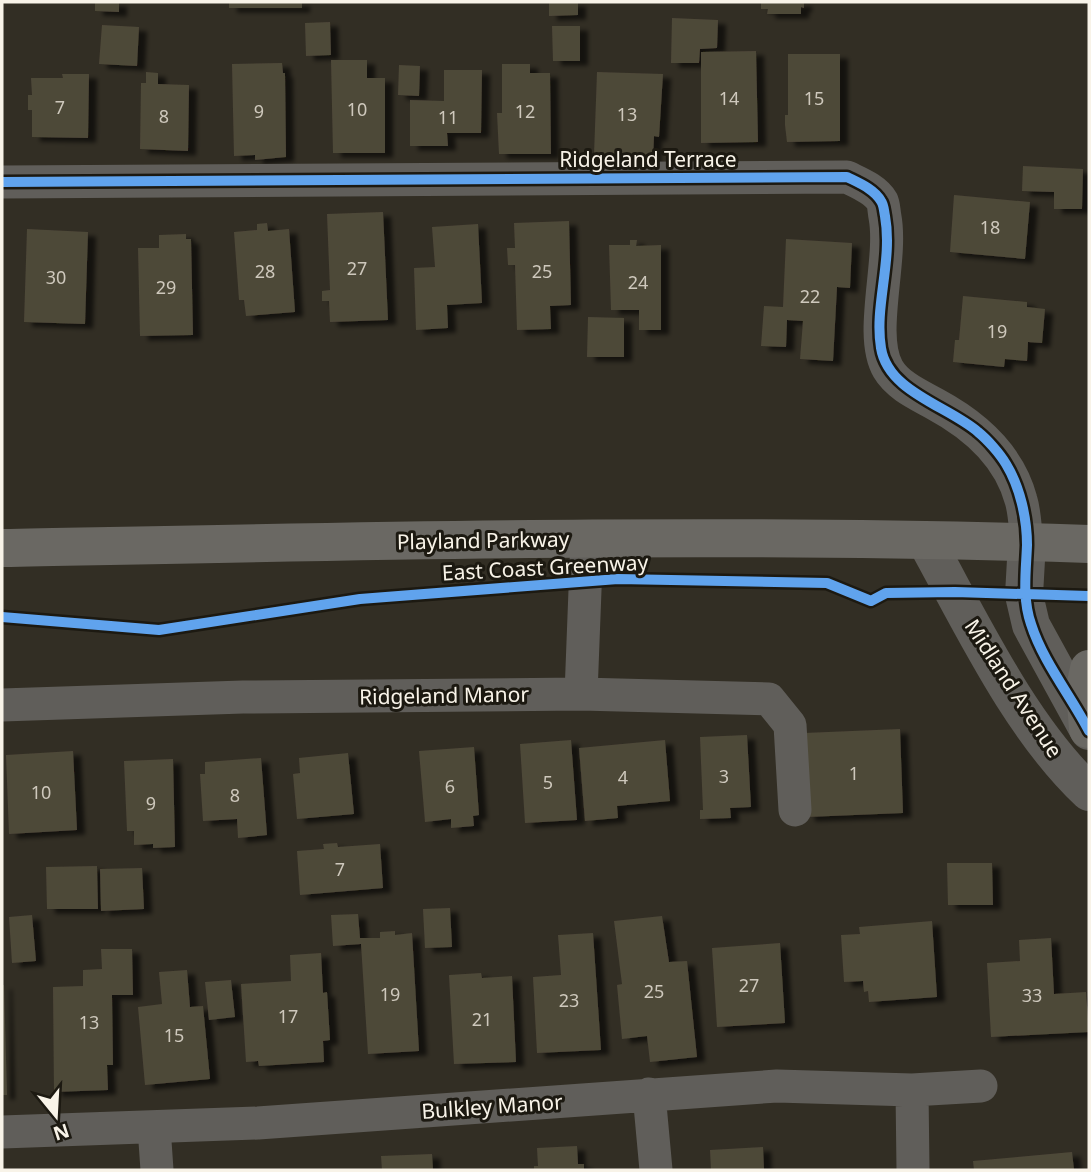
<svg xmlns="http://www.w3.org/2000/svg" width="1091" height="1172" viewBox="0 0 1091 1172" font-family="'Noto Sans',sans-serif">
	<style>
		.building { fill: #4e4839; filter: url(#shadow) }
		.lines { fill: none; stroke-linecap: round; stroke-linejoin: round }
		.minor { stroke: #605e5a; stroke-width: 33 }
		.tertiary { stroke: #605e5a; stroke-width: 38 }
		.secondary { stroke: #6a6863; stroke-width: 38 }
		.cycleway-casing { stroke: #1c1911; stroke-width: 15 }
		.cycleway { stroke: #60a3ed; stroke-width: 10 }
		.labels { text-anchor: middle; dominant-baseline: central; stroke-width: 6; stroke-linejoin: round; paint-order: stroke }
		.number-label { font-size: 18px; fill: #cec8bc }
		.street-label { font-size: 21px; fill: #f8f3e8; stroke: #1c1911 }
	</style>
	<defs>
		<filter id="shadow"><feDropShadow dx="8" dy="4.5" stdDeviation="2" flood-color="#0009"/></filter>
	</defs>
	<rect width="100%" height="100%" fill="#322e24"/>
	<path class="building" d="M95,2H119V12L95,11Z
		M229,2H302V8H229Z
		M549,2H578V15L549,16Z
		M761,2H804V8L801,7V14H767L768,9H761Z
		M672,18L718,20L717,48L700,49L699,63H671Z
		M330,22L331,55L306,56L305,23Z
		M102,25L139,27L137,66L99,64Z
		M552,26H580V61H553Z
		M756,51L758,142L701,143V52Z
		M788,54H840V141L787,142L785,125V115H788Z
		M331,60H367V78H385V153H333Z
		M282,63L283,73H285L286,157L255,160V155L234,156L232,64Z
		M502,64H530V73H550L551,154H499L497,113H502Z
		M399,65L420,66L419,96L398,95Z
		M444,70H482L481,133H447L448,146H410V100L444,101Z
		M146,72L158,73V84L189,85L188,151L140,149L141,83H146Z
		M597,72L663,74L659,137L654,136L653,159L594,155Z
		M62,74H89L88,138L32,137V110H28V95H32L31,78H63Z
		M1023,166L1083,169L1082,209H1054V192L1022,191Z
		M954,195L1030,202L1025,259L950,252Z
		M383,212L388,320L330,322L329,301H322V291L330,290L327,214Z
		M569,221L571,305L550,306L551,329L517,330L515,265H508L507,248H515L514,223Z
		M267,223L268,231L289,229L295,312L246,316L244,300H239L234,232L257,230V224Z
		M478,224L482,303L447,305L448,328L416,330L414,268L435,267L432,227Z
		M27,229L88,232L85,324L24,322Z
		M186,234V239H191L193,335L140,336L138,248H159V235Z
		M786,239L852,243L850,288L837,287L833,361L800,359L803,321L787,320L786,347L761,346L764,306L783,307Z
		M630,240H637L636,246L661,245V330H639V310H611L609,245H630Z
		M963,296L1027,302V307L1045,309L1042,343L1028,342L1027,361L1005,359L1004,367L953,362L955,340H959Z
		M588,317L624,318V357H587Z
		M900,729L903,813L807,817L804,733Z
		M747,735L751,807L730,808L731,818L700,819V810H703L700,737Z
		M571,740L577,820L525,823L520,744Z
		M665,740L670,801L617,806L618,818L585,821L579,748Z
		M474,747L479,815L473,816L474,826L451,828V819L425,822L419,751Z
		M73,751L77,830L9,834L6,755Z
		M348,753L354,814L297,819L293,774L300,773L299,758Z
		M261,758L267,835L238,838L237,819L203,821L200,774H205V762Z
		M173,759L175,847L153,848V844L134,845V831H127L124,761Z
		M337,843L338,847L380,844L383,888L300,895L297,851L324,849L323,844Z
		M947,863H992L993,905H948Z
		M97,866L98,909H47L46,867Z
		M142,868L144,909L101,911L100,869Z
		M450,908L452,947L425,948L423,909Z
		M358,914L360,938H380V932L395,931V935L412,933L419,1051L368,1054L361,944L333,946L331,915Z
		M32,915L36,961L12,963L9,917Z
		M662,916L669,962L687,961L697,1057L650,1062L647,1036L622,1039L617,985L622,984L614,921Z
		M932,921L937,997L869,1002L868,991L864,992L863,981L844,982L841,935L860,934L859,927Z
		M593,933L601,1050L537,1053L533,977L561,975L558,935Z
		M1051,938L1054,994L1086,992L1089,1032L991,1037L987,963L1020,961L1019,940Z
		M780,943L785,1023L717,1027L712,948Z
		M101,949H132L133,995H112L113,1065H107L108,1090L54,1092L53,987L83,986V970L102,969Z
		M321,953L323,993L327,992L330,1040L323,1041L324,1062L259,1066L258,1061L246,1062L241,984L291,981L290,955Z
		M187,970L190,1007L203,1006L210,1079L145,1085L138,1007L162,1004L159,972Z
		M481,973L482,978L512,976L516,1062L454,1064L449,975Z
		M231,980L235,1017L209,1020L205,982Z
		M2,985H4L7,1095H2Z
		M577,1146L578,1164H584V1170H534V1166H538L537,1148Z
		M763,1147L764,1170H711L710,1150Z
		M1072,1152L1074,1170H974L973,1161Z
		M432,1154L433,1170H382L381,1156Z"/>
	<g class="lines">
		<path class="minor" d="M2,182L847,177C859,183 875,189 882,201C884,205 884,212 885,217C893,260 868,335 888,369C898,386 919,395 935,404C974,425 1009,455 1021,500C1025,513 1025,529 1027,542
			M581,694L587,538
			M2,705L243,697L581,694L769,699L790,725L795,810
			M912,1090L913,1170
			M649,1094L656,1170
			M154,1127L157,1170
			M2,1132L258,1123L777,1086L912,1090L981,1086"/>
		<path class="tertiary" d="M926,541C972,624 1020,727 1089,792
			M1027,542L1024,595L1031,625L1089,731"/>
		<path class="secondary" d="M2,548C364,541 727,532 1089,544
			M1088,729L1085,688L1089,669"/>
		<defs>
			<path id="cycleway" d="M2,182L847,177C859,183 874,189 881,201C884,205 884,212 885,216C893,261 874,306 881,348C888,392 948,406 978,432C988,440 1000,454 1006,464C1020,487 1027,518 1027,545C1026,572 1022,598 1031,624C1043,662 1071,696 1089,731
				M2,617L159,630L360,599L618,579L827,583L871,601L886,593L955,592L1089,596"/>
		</defs>
		<use href="#cycleway" class="cycleway-casing"/>
		<use href="#cycleway" class="cycleway"/>
	</g>
	<g class="labels">
		<g class="number-label">
			<text x="729" y="98">14</text>
			<text x="814" y="98">15</text>
			<text x="60" y="107">7</text>
			<text x="357" y="109">10</text>
			<text x="259" y="111">9</text>
			<text x="525" y="111">12</text>
			<text x="627" y="114">13</text>
			<text x="164" y="116">8</text>
			<text x="448" y="117">11</text>
			<text x="990" y="227">18</text>
			<text x="357" y="268">27</text>
			<text x="265" y="271">28</text>
			<text x="542" y="271">25</text>
			<text x="56" y="277">30</text>
			<text x="638" y="282">24</text>
			<text x="166" y="287">29</text>
			<text x="810" y="296">22</text>
			<text x="997" y="331">19</text>
			<text x="854" y="773">1</text>
			<text x="724" y="776">3</text>
			<text x="623" y="777">4</text>
			<text x="548" y="782">5</text>
			<text x="450" y="786">6</text>
			<text x="41" y="792">10</text>
			<text x="235" y="795">8</text>
			<text x="151" y="803">9</text>
			<text x="340" y="869">7</text>
			<text x="749" y="985">27</text>
			<text x="654" y="991">25</text>
			<text x="390" y="994">19</text>
			<text x="1032" y="995">33</text>
			<text x="569" y="1000">23</text>
			<text x="288" y="1016">17</text>
			<text x="482" y="1019">21</text>
			<text x="89" y="1022">13</text>
			<text x="174" y="1035">15</text>
		</g>
		<g class="street-label">
			<text x="648" y="159">Ridgeland Terrace</text>
			<text transform="translate(483 540) rotate(-1)">Playland Parkway</text>
			<text transform="translate(545 567) rotate(-3)">East Coast Greenway</text>
			<text transform="translate(1014 688) rotate(57)">Midland Avenue</text>
			<text transform="translate(444 695) rotate(-1)">Ridgeland Manor</text>
			<text transform="translate(492 1106) rotate(-4)">Bulkley Manor</text>
		</g>
	</g>
	<rect width="1091" height="1172" fill="none" stroke="#f8f3e8" stroke-width="7"/>
	<g transform="translate(56 1116) rotate(162)" stroke="#1c1911" stroke-width="5" paint-order="stroke">
	<path d="M0-5L12 26L0 18L-12 26Z" fill="#f8f3e8"/>
	<text y="-10" font-size="19" font-weight="bold" text-anchor="middle" fill="#f8f3e8">N</text>
	</g>
</svg>
